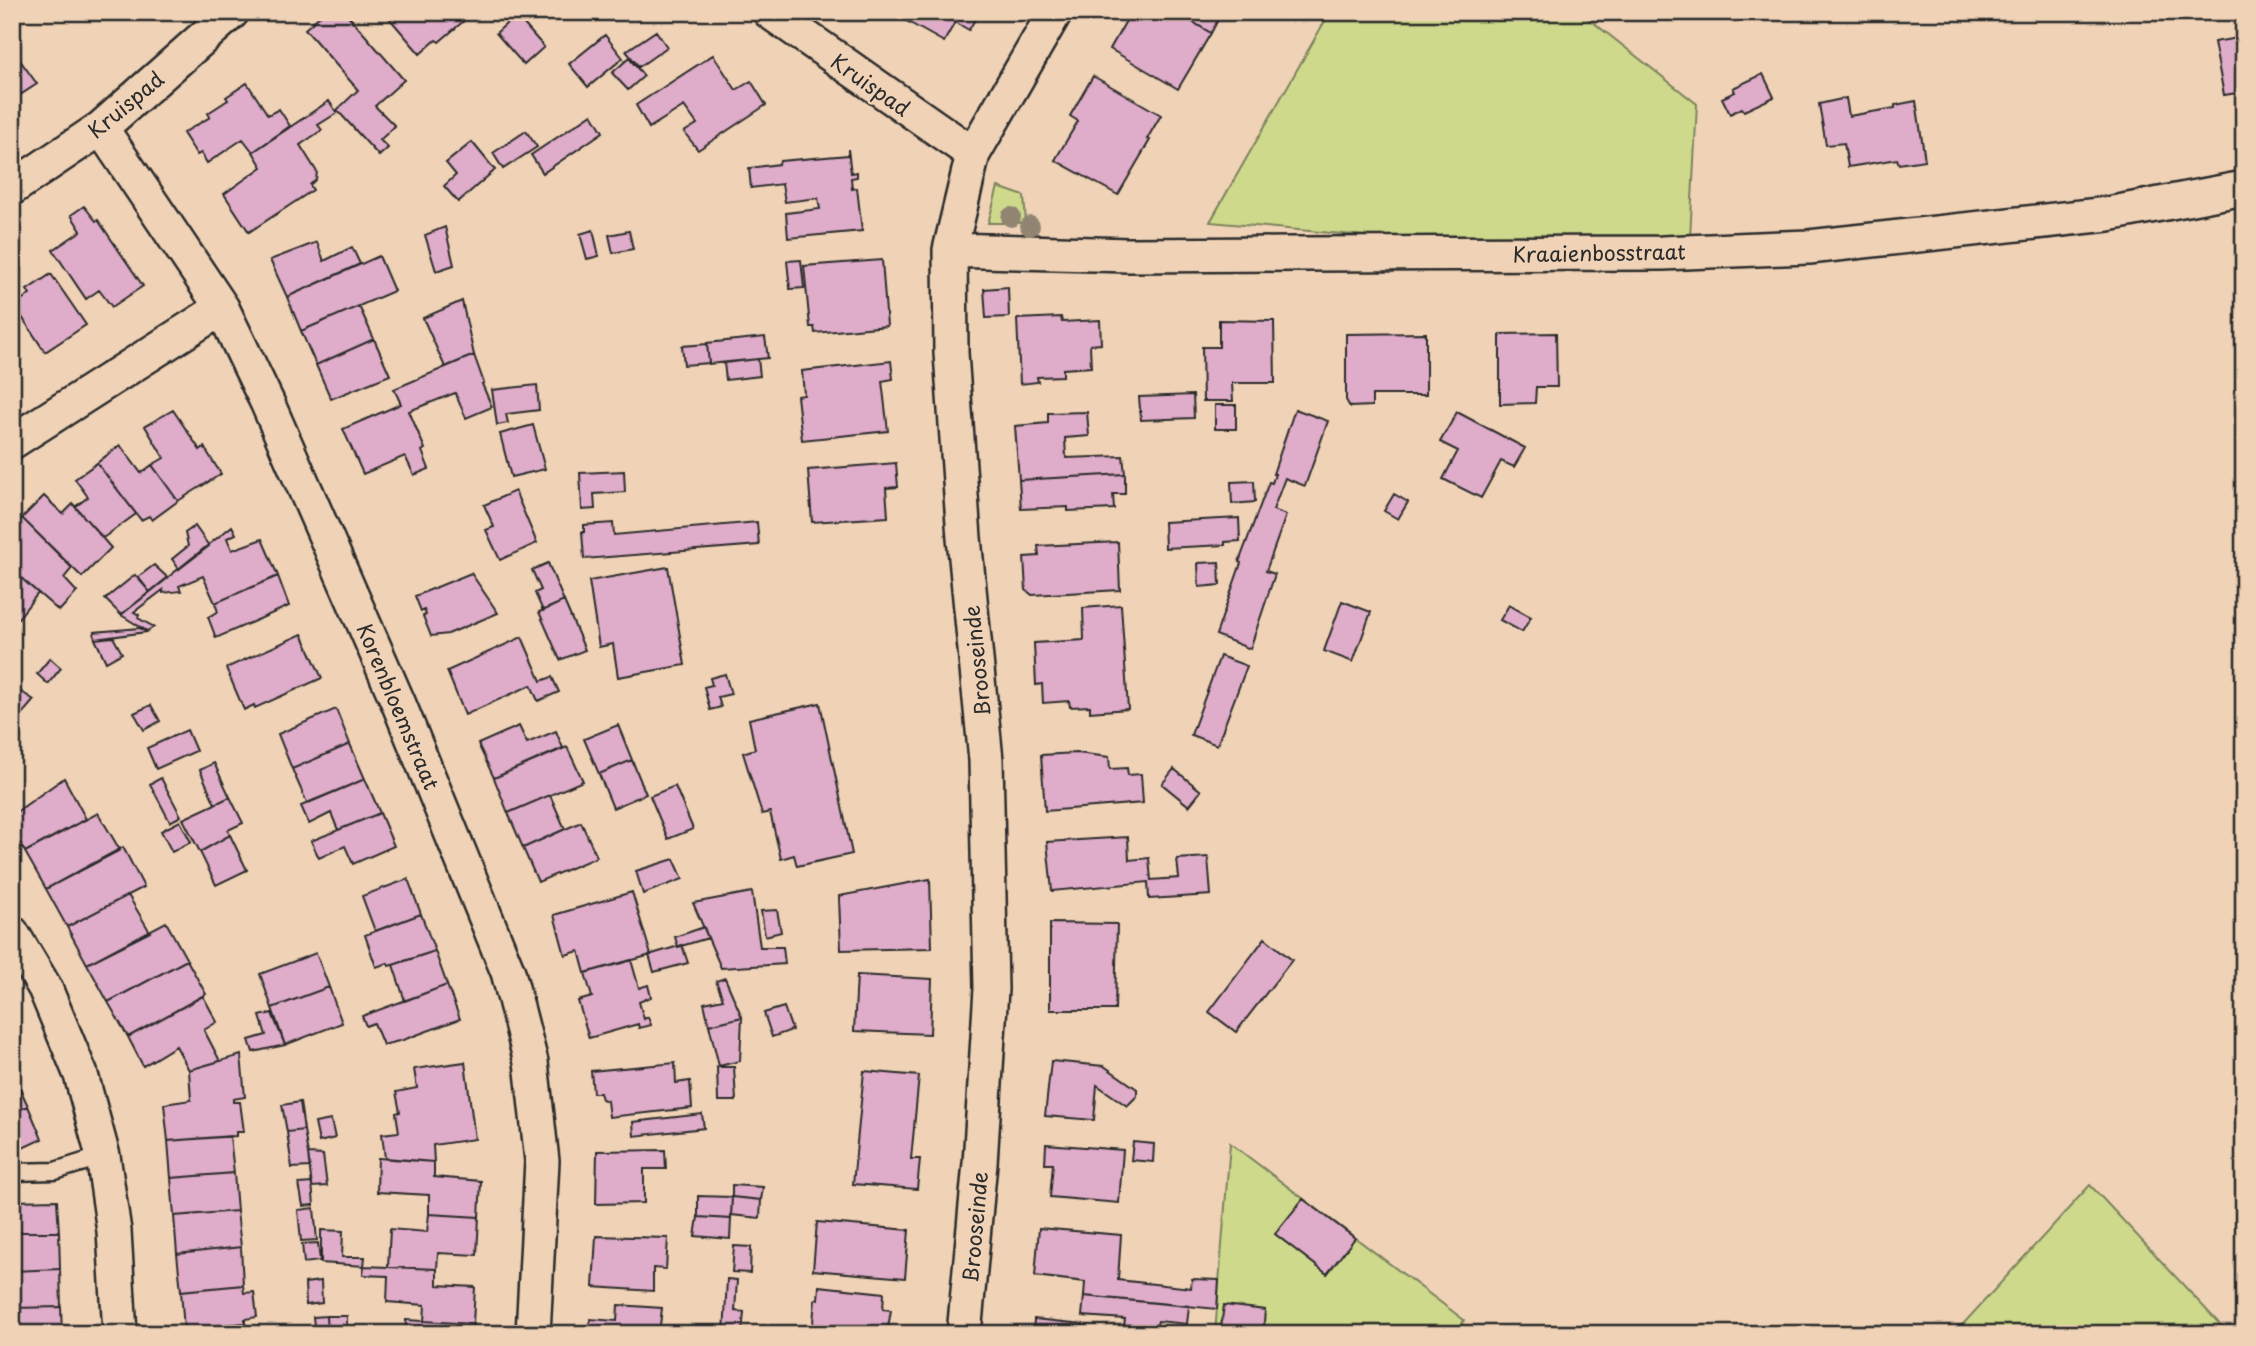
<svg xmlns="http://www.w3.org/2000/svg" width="2256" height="1346" viewBox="0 0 2256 1346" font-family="'Playpen Sans',sans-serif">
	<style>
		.green { fill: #ced98c; stroke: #7c825c; stroke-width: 2 }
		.building { fill: #dfacc9; stroke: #2b2b2b; stroke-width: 2 }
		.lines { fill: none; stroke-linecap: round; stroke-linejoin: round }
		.lane-casing { stroke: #2b2b2b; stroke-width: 21 }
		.street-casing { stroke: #2b2b2b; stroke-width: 38 }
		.lane { stroke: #f0d3b7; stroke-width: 16 }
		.street { stroke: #f0d3b7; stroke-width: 33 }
		.tree { fill: #918572 }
		.labels { text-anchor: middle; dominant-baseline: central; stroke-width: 5; stroke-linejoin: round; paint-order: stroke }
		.street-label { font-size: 21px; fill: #2b2b2b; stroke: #f0d3b7 }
	</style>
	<rect width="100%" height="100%" fill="#f0d3b7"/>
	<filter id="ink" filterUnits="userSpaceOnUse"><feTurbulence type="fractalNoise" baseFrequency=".0143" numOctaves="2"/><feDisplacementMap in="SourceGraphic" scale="14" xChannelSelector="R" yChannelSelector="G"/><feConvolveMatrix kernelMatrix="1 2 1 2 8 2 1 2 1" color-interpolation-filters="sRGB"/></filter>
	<g filter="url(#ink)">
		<path class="green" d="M1330,12H1580L1697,104L1690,238L1443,243L1210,222Z
			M998,187L1024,196L1026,223H988Z
			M1230,1143L1464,1320L1457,1334H1215Z
			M2090,1185L2229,1334H1954Z"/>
		<path class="building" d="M324,12H345L404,80L375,106L395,126L380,140L388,148L379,156L337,110L358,90L305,29Z
			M384,12H458L465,20L439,42L436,40L420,54Z
			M905,12H979L969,30L955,22L944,42L901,18Z
			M1131,12H1144L1157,20L1161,12H1176L1211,33L1178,89L1110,49Z
			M1176,12H1222L1211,33Z
			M516,15L544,47L524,65L496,33Z
			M656,31L667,47L639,67L626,51Z
			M605,35L623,58L588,87L569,64Z
			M2244,37V92L2224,95L2214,42Z
			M12,49L37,84L17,97L15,94L12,96Z
			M713,55L736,90L751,81L766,105L698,150L684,132L697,124L684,106L649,128L636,105Z
			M629,58L644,76L628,90L612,73Z
			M1763,74L1774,97L1744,111L1742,108L1730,114L1722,98L1735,92L1733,88Z
			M1093,76L1161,115L1147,139L1150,140L1118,195L1055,160L1078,121L1070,116Z
			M247,83L268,115L279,109L290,126L253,152L243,139L207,163L201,153L197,155L183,133L210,117L208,113L228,100L226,97Z
			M1846,98L1849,116L1895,108V105L1916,101L1925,160L1899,164L1897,159L1848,167L1844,143L1826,145L1819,104Z
			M329,101L337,113L318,125L322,130L300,145L317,172L316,179L310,185L313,190L249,232L224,194L262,167L253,152Z
			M592,114L603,132L543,173L531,155Z
			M526,131L537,147L503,169L493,153Z
			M472,142L495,170L458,202L444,186L456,175L446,163Z
			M848,149L851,173L857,172V177L851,178L852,189L857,188L862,231L788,238L786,213L820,209L818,198L785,202L782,184L751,188L749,168L779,164L780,161L848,155Z
			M84,206L96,221L98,220L143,286L112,307L99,290L86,299L53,250L81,231L71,215Z
			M445,227L454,265L436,271L425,235Z
			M593,230L599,256L587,259L580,234Z
			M629,231L633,249L613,253L609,235Z
			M317,242L324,261L352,247L360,264L287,297L270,260Z
			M379,256L394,291L301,331L287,297Z
			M801,260L804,288L790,289L787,261Z
			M882,260L887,326L815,333L814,327H810L804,266Z
			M51,274L86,325L45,352L14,305L30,294L27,290Z
			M1008,287L1009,317L986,318L984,289Z
			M462,301L474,355L445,367L423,318Z
			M359,306L374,339L316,365L301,331Z
			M1061,317L1062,322L1100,320L1101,344L1090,345L1091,367L1063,369V376L1037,377L1038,382L1020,384L1017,319Z
			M1219,320L1274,321L1275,383H1232L1233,401H1203L1202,347H1219Z
			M1426,333V395H1372V406L1350,407L1346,400V334Z
			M1556,333L1557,387H1536L1535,403L1500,404V334Z
			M765,337L768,358L709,364L707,343Z
			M374,339L390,375L331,399L316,365Z
			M707,344L709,363L684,365L682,346Z
			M474,355L484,383L482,384L492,407L466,418L455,393L409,411L425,449L422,451L429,469L414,475L405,456L363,474L343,429L401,404L394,389Z
			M758,359L760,376L726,380L724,363Z
			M891,361L893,379L882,381L888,431L802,440L797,396L804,395L802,371Z
			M537,385L539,410L506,414L508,423L497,425L492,390Z
			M1193,395L1194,418L1141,420L1139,397Z
			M1215,405H1236V429H1215Z
			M1295,409L1328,421L1305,486L1285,478L1273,510L1286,515L1266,571L1275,574L1250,649L1216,635L1241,563L1239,562L1269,482L1272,483L1275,474H1273Z
			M173,410L200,450L204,447L221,474L178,501L152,465L164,458L145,426Z
			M1087,412L1089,436L1065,438L1066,458L1123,456L1125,474L1019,480L1015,426L1048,423V413Z
			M1457,412L1525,448L1514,467L1501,461L1481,498L1443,479L1458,451L1440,442Z
			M533,425L545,469L511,477L500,434Z
			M120,445L141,473L152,465L178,501L152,520L149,516L141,520L97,463Z
			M97,463L136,514L103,538L75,507L88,497L75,479Z
			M896,463L898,487L886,488L888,517L812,522L808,470Z
			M624,471L625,492L594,494L595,509L582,510L580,473Z
			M1125,474V494H1113L1114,509L1068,511V507L1021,509L1019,480Z
			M1254,481L1255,502L1232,504L1231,482Z
			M515,491L537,543L500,560L486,530L494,527L484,505Z
			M1394,494L1408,502L1398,519L1384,511Z
			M44,496L63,514L73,504L111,548L82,577L22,518Z
			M22,518L72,568L64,578L77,592L59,611L12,570V566L20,559L12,552V528Z
			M1239,518L1240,541L1225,542V545L1165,548L1164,522Z
			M757,522L759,545L584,559L582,532H584V525L613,523L614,535Z
			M195,526L209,546L179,569L172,559L188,546L185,533Z
			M232,526L236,534L227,538L232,550L262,539L278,576L215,603L203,576L179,586L181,591L163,593V590L134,612L139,615L138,618L154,627L147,631L121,615Z
			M1118,542L1120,590L1032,595L1026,590L1024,557L1039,556L1038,546Z
			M1219,562L1220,585L1199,587L1198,563Z
			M548,563L564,601L543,611L535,593L541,590L532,570Z
			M154,565L168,578L150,592L138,577Z
			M668,567L685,665L618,677L613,644L599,647L589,581Z
			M12,570L38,593L12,626Z
			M471,573L498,613L448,634L431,636L423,616L426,615L424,610L421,611L415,596Z
			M135,575L150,592L121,615L105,599Z
			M278,576L289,606L216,638L208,617L218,612L215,603Z
			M564,601L585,650L560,660L539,612Z
			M1342,601L1371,612L1353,662L1324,651Z
			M1121,605L1128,709L1090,712V706L1070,707L1069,701L1043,703L1042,684L1036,685L1034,643L1084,640L1083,608Z
			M1509,605L1531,617L1522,632L1500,620Z
			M140,628L146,632L95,639L94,632Z
			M302,634L322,678L255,708L254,705L244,710L226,668Z
			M113,637L122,653L106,662L95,639Z
			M522,637L541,681L552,677L559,692L538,701L531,685L465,715L447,671Z
			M1220,656L1247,666L1217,745L1191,735Z
			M50,658L61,668L48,684L37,674Z
			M725,674L731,694L718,697L721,707L710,710L704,687L712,685L710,678Z
			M20,691L34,700L12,726V701Z
			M820,703L852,854L797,866L794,855L781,859L770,812L762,814L743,753L755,749L749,719Z
			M151,705L160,721L144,730L134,713Z
			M336,709L350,744L292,769L278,734Z
			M618,725L632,760L599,774L584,739Z
			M519,726L527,743L556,731L563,748L494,778L478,744Z
			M187,730L196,751L156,769L147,748Z
			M350,744L365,779L307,803L292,769Z
			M567,747L583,781L508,813L494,778Z
			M1077,753L1109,757L1110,769L1127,768L1128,775L1141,774L1143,803L1045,811L1041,755Z
			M632,760L646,794L613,808L599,774Z
			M214,763L230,797L215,804L200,770Z
			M1174,769L1201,791L1189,806L1162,784Z
			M64,778L86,819L25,852L12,829V815Z
			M161,778L181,816L170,822L150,784Z
			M365,779L380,813L338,830L331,813L309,824L301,806Z
			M675,786L693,829L668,839L650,796Z
			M550,795L565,829L523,848L508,813Z
			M230,797L243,823L228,830L230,835L200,852L183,819Z
			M98,813L120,850L46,889L25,852Z
			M380,813L394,846L353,864L345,846L319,858L311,841Z
			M180,821L191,842L172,852L161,831Z
			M581,822L597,857L538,882L523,848Z
			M230,835L247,870L216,885L200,852Z
			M1128,837L1129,860L1149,858L1151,880L1179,878L1177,859L1208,857L1211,895L1149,899L1148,882L1052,891L1047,842Z
			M123,847L144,887L67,927L46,889Z
			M674,859L683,879L643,894L636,871Z
			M408,879L421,914L375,931L362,896Z
			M930,879L932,948L841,950L839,896Z
			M632,892L651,955L585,973L579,951L565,955L554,915Z
			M752,892L760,947H783L785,964L721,968L693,903Z
			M128,895L150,932L87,964L67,927Z
			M777,910L781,932L765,936L761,911Z
			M421,914L435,951L389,966L388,963L376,967L365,935Z
			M166,922L187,960L108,1002L87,964Z
			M1050,923L1117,924L1115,1010H1050Z
			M704,927L708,938L678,947L675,937Z
			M1265,938L1292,960L1236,1032L1209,1012Z
			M682,945L688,963L654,972L649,955Z
			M435,951L447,985L405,1001L393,965Z
			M316,953L329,987L272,1008L260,974Z
			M187,960L206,994L128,1037L108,1002Z
			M631,960L639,988L648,985L651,997L639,1002L644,1019L648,1017L651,1025L639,1028L638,1024L589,1038L578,1001L592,997L585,973Z
			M857,975L932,979L930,1034L854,1031Z
			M725,978L742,1017L709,1025L704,1003L723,999L716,981Z
			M447,985L460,1019L403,1040L383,1045L374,1023L366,1026L362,1016Z
			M329,987L342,1023L285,1045L272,1008Z
			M203,996L217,1022L204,1030L220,1061L189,1070L176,1046L143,1066L128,1037Z
			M784,1007L792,1030L772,1037L764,1013Z
			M272,1013L285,1045L253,1052L249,1040L266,1035L260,1016Z
			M742,1017L740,1061L719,1066L709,1025Z
			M241,1055L245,1097L233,1099V1102H240L244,1132H236V1136L168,1141L164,1104L191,1100L189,1070Z
			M1051,1061L1104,1066L1137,1089V1096L1127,1106L1097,1085L1094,1120L1045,1116Z
			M465,1062L475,1139L433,1145L434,1162L385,1158L382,1134L399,1132L396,1113L400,1112L396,1092L417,1088L414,1069Z
			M675,1063L676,1083L690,1081L692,1108L609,1117L607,1101L602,1099L600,1093H593L591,1071Z
			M717,1067H734L736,1101H718Z
			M864,1071L919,1076L911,1159H920L917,1189L853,1184Z
			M13,1073L28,1106L12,1113V1074Z
			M300,1102L304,1130L287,1132L282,1105Z
			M28,1106L42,1139L12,1153V1113Z
			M702,1114L704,1128L634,1136L633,1122Z
			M331,1120L335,1138L319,1142L315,1123Z
			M304,1130L310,1167L292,1168L287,1132Z
			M230,1136L234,1173L171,1178L168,1141Z
			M1133,1142L1154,1144L1153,1162L1131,1160Z
			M1046,1144L1123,1150L1119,1203L1050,1197L1053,1164H1045Z
			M665,1150L666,1169H644V1203L596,1204L597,1151Z
			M308,1154L323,1155L327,1186L312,1187Z
			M378,1158L434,1162V1177L481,1181L479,1217L429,1214V1195L377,1192Z
			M234,1173L237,1211L174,1216L171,1178Z
			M312,1183L314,1205L303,1206L299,1184Z
			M732,1185L763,1187L761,1200L732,1197Z
			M698,1196L732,1197L731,1219L698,1217Z
			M732,1197L761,1200L760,1218L731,1215Z
			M1303,1199L1355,1238L1327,1274L1275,1234Z
			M57,1200L59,1232H12V1201Z
			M314,1208L317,1240L301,1241L298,1210Z
			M237,1211L241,1247L177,1254L174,1216Z
			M429,1214L479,1217L477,1255L438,1253L437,1269L388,1267L390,1229L427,1232Z
			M698,1217L731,1219L730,1239L695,1236Z
			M817,1222L909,1230L905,1278L813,1270Z
			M1039,1228L1121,1235L1118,1280L1191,1288L1192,1279L1219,1280L1217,1309L1084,1296L1085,1282L1035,1276Z
			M321,1230L343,1231L342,1257H365L364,1266L321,1263Z
			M12,1232H59L60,1269L12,1271Z
			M596,1236L668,1238L666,1269L653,1268V1291L593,1287Z
			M318,1243L320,1261L304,1263L302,1244Z
			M734,1246L751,1247L750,1273L732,1272Z
			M241,1247L243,1285L181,1291L177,1254Z
			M364,1266L437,1269V1285L475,1287L473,1324L424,1321L425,1305L387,1302L388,1276L363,1275Z
			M60,1269L61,1307L12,1308V1271Z
			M727,1279L737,1280L735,1311L744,1312L742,1334H724Z
			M321,1281L322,1303L306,1305L305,1283Z
			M243,1285L244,1293L254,1292L257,1317L245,1319V1323L184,1329L181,1291Z
			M819,1286L884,1293L883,1309L891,1310L887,1334H812L815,1299H818Z
			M1084,1296L1189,1306L1187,1324L1158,1321L1156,1328L1124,1325L1125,1319L1082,1316Z
			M618,1305L662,1308L659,1334H589L590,1319L617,1321Z
			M1224,1305L1265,1310L1263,1334H1220Z
			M61,1307L62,1334H12V1308Z
			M326,1316H347V1334H327Z
			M326,1316L327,1334H315L313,1317Z
			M1034,1319L1083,1324V1334H1033Z
			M406,1320L473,1324L472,1334H405Z
			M245,1323L246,1334H184V1329Z"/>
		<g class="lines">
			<defs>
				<path id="lane" d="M12,1172L55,1171L103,1156"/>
				<path id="street" d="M770,12L973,154
					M101,128L222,308L267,402L398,702L508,972L531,1062L542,1161L533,1334
					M12,188L101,128L232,12
					M950,250L1129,255L1296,254L1662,253L1809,247L2108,214L2244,188
					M12,442L222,308
					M12,933L45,988L81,1075L103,1156L114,1231L120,1334
					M964,1334L980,1163L991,989L986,760L964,538L951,353L950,250L973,154L1055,12"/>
			</defs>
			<use href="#lane" class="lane-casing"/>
			<use href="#street" class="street-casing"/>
			<use href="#lane" class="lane"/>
			<use href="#street" class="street"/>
		</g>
		<g class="tree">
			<circle cx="1011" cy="217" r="10"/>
			<circle cx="1030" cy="226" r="10"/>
		</g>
	</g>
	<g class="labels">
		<g class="street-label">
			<text transform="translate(871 84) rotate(35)">Kruispad</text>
			<text transform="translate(125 104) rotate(-40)">Kruispad</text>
			<text transform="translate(1599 252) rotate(-1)">Kraaienbosstraat</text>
			<text transform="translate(976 661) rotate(-96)">Brooseinde</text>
			<text transform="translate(399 706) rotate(67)">Korenbloemstraat</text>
			<text transform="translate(974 1227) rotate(-85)">Brooseinde</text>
		</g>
	</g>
	<rect width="2256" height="1346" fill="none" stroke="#f0d3b7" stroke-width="42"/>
	<rect x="21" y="21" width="2214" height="1304" fill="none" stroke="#2b2b2b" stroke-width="2.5" filter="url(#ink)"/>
</svg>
